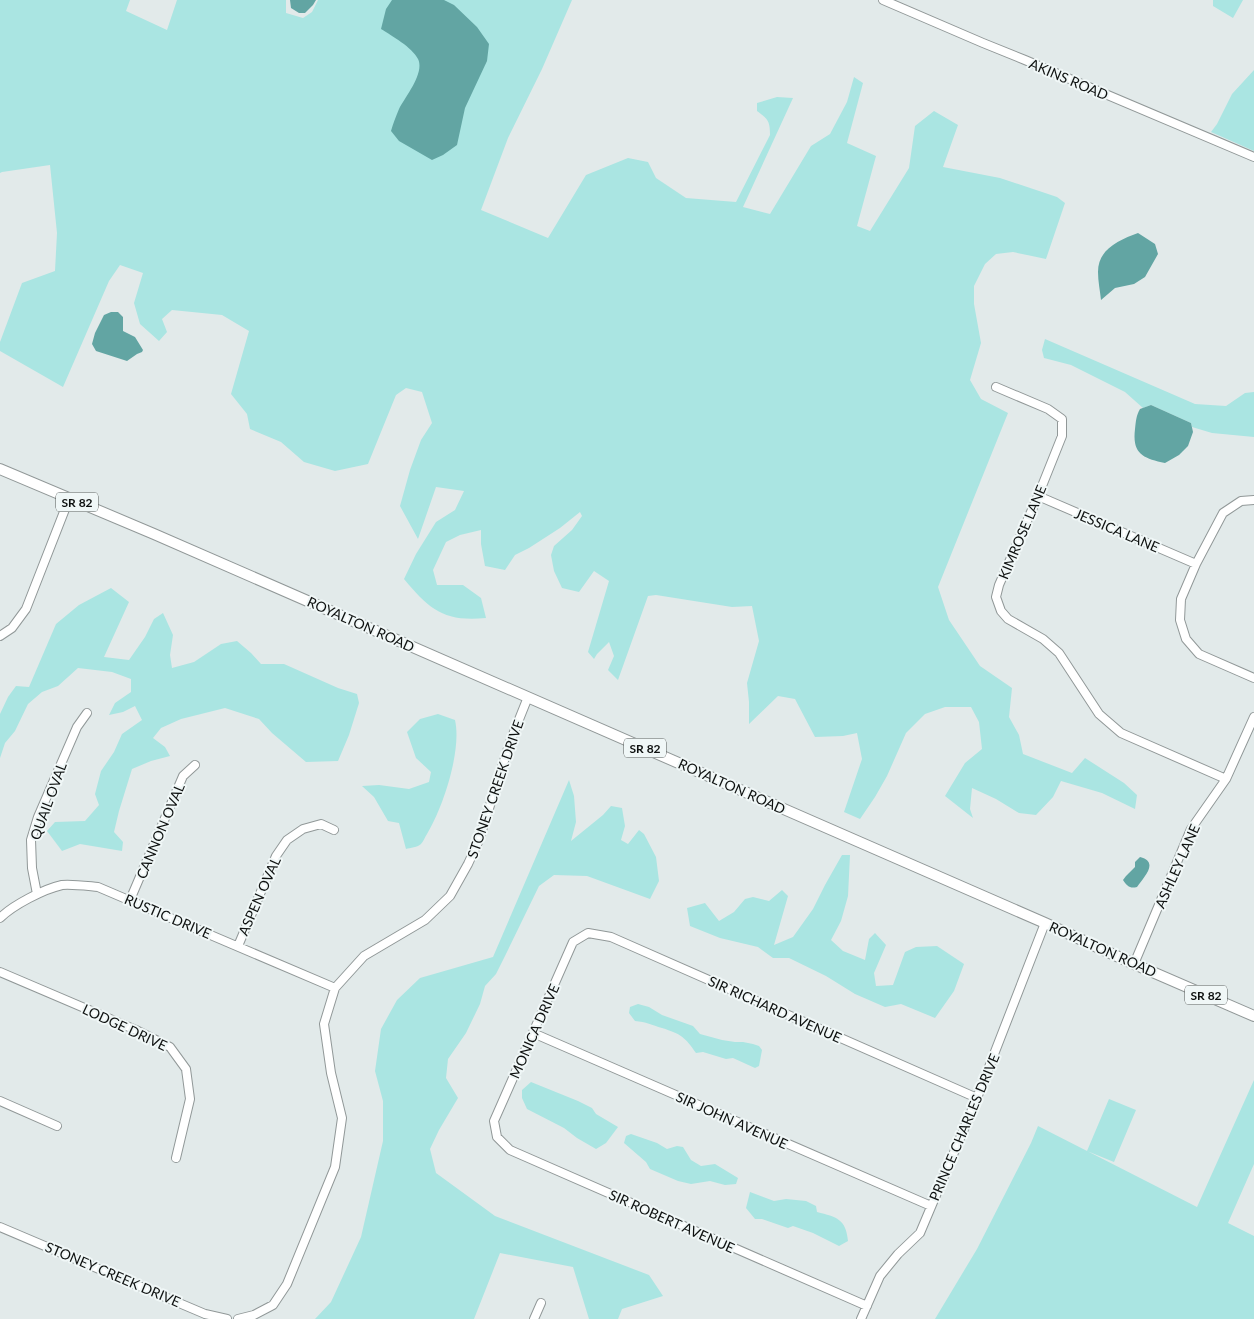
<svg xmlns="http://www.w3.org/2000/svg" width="1254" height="1319" viewBox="0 0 1254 1319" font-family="Lato,sans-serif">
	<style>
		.green { fill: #aae5e2 }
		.water { fill: #62a5a3 }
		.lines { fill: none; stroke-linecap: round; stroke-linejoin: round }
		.minor-casing { stroke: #919898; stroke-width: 10 }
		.major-casing { stroke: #919898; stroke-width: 12 }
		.minor { stroke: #fff; stroke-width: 8 }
		.major { stroke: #fff; stroke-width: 10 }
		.labels { text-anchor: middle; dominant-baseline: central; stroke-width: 4; stroke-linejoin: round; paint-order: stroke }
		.shield { fill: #f0f7f7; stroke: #525655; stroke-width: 1 }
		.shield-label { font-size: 12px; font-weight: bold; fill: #0e1110 }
		.street-label { font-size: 14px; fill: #0e1110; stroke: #f0f7f7 }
	</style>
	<rect width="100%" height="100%" fill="#e2eaea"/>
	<path class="green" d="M0,0H130L126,11L167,30L177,0H286V13L303,18L312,12L318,0H572L542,69L508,138L481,210L548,238L586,175L628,158L648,162L656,178L686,198L736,202L770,135C770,121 768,119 757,111V103L777,97L793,98L743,207L770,214L811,146L830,134L847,102L854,77L863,83L847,143L876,156L857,226L870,231L909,168L915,126L934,111L958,125L943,167L1000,178L1057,197L1065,203L1046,259L1013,252L996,254L985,264L974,286V304L981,343L970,380L981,399L1008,413L938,587L949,620L980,666L1012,688L1009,717L1019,735L1023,754L1072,773L1085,758L1124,783L1137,795L1135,809L1102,793L1061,781L1053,797L1036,815L1019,813L996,799L972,788L970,809L973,818L945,796L965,763L982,749L979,722L971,707H945L925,714L906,733L887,776L875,797L860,819L844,812L862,759L857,733L843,736L815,737L795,699L778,696L749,724V702L747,683L759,641L752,606L732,607L656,595L648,596L618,680L608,670L614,656L609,642L597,654L594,659L588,652L609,581L594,571L579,592L562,588L554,571L551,555L554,546L572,530L582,516L580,512L560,528L529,548L515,555L505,570L485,566L481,544V530L460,535L446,542L433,570L437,585H463L481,598L486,618C444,622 430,610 404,579L416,554L436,522L455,510L464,491L436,487L418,539L400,506L410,470L421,440L432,423L422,392L406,388L396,395L368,464L335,471L304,462L281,442L250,429L247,414L231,394L249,331L222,315L172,310L162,319L167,332L159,341L140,324L134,303L143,273L120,265L109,281L63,387L0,351V342L22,283L55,271L57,233L50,165L2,172L0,173Z
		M1213,0H1243L1233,18L1213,6Z
		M1254,70V151L1211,132L1217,124L1232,94Z
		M1045,339L1195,404L1226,406L1245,393L1254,392V437L1212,433L1192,427L1191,423L1151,405L1143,408L1125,392L1071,365L1044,358L1042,350Z
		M111,588L129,602L104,657L129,660L145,637L154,619L163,613L173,635L170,655L172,668L194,662L221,644L237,641L251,653L261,664H284L338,688L357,694L359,703L349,735L338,761L306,762L272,733L259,719L225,708L181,719L161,728L153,738L165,747L170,756L151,761L132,769L119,811L114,832L123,842L122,851L80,844L62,851L47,831L55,822L85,821L99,805L95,794L101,771L114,752L122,734L142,720L135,706L123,712L109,715L115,703L131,692V679L112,672L78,668L58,686L42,692L28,704L15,731L5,743L0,758V714L8,697L16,686L29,687L56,624L79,605Z
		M438,714L455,720C462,750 443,808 427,834C425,837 423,842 421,844C418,847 410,848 406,849L399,823L388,821L374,797L362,786L379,785L409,789L429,782L431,772L416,758L407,732L420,719Z
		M569,780L574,796L576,822L571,841L603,815L611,806L622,808L625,826L621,840L628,844L639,830L644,834L656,857L659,881L650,899L587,876L554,875L539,886L505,956L496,974L485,986L480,1004L466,1033L448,1059L446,1078L458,1098L439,1130L430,1149L436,1173L495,1216L649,1275L663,1296L622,1309L618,1319H589L573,1267L500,1253L474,1319H315L331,1302L361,1237L383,1141V1101L375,1071L381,1029L397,1000L420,978L493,957Z
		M842,855H850L848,896L841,921L831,940L843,951L865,960L869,939L875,933L886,945L874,973L876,986L893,985L905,952L916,947L937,946L964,964L954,991L935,1018L901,1004L885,1007L855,994L826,976L789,958H773L758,947L720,938L690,926L687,908L705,903L719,921L734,912L745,899L753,897L769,901L782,890L788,896L774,945L793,937L813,909L825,885Z
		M638,1004L649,1007L662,1015L693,1026L700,1034L722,1040L735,1042H743L753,1044L759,1046L762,1050L759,1066L755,1068L733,1058L726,1059L703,1052L696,1053C685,1037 681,1034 662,1028C652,1025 646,1022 635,1021L629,1013L630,1007Z
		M1254,1080V1164L1228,1223L1254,1236V1319H935L977,1249L1031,1143L1038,1126L1197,1207Z
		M531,1082L578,1101L592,1108L596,1114L618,1127L606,1143L596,1149L577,1138L564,1128L527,1109L522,1098V1090Z
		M1109,1099L1136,1110L1114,1162L1087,1151Z
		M631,1134L657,1143L667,1149L677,1146L683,1147L691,1160L701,1166L715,1164L738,1178L736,1184L725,1185L710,1181L691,1184L678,1181L650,1169L646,1162L624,1143L626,1136Z
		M750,1192L774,1201L786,1199L806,1201L816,1206L817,1212C837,1217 846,1219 848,1241L839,1246L813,1233L793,1226L788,1228L762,1219H755L746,1208Z"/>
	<path class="water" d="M290,0H316L313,5L305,13H299L291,8Z
		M392,0H444L454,5L477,27L489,44L487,61L465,108L457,145L443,155L432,160L399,141L391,131C393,124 396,116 399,109C405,97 425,73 418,59C412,47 392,36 381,29L386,9Z
		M1138,233L1155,244L1158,254L1145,277L1134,284L1115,288L1101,300C1100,291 1098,281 1098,272C1098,249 1119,240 1138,233Z
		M111,312H118L123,317V331L135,337L143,350L142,352L137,354L127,361L96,351L92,344L95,333L104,315Z
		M1151,405L1191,423L1193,432L1188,446L1179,455L1165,463C1143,458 1132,454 1135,429C1136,421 1136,416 1140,409Z
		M1140,857C1160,862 1143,878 1137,887C1130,889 1127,886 1123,880L1126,876L1135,867V862Z"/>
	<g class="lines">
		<defs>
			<path id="minor" d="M883,0L983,43L1025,60L1254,157
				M996,387L1048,409L1062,419V436L1038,496L999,585L996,597L1001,611L1008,619L1043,639L1059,653L1099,714L1121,733L1226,779
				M1038,496L1196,564
				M1254,500L1241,501L1223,513L1196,564L1181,599L1180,620L1186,639L1199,654L1254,678
				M0,636L12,628L26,609L69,499
				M37,894L32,868L31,840L38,817L77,727L87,713
				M130,900L183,776L195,765
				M0,918C13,905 44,889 62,885C72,884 87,886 98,887L335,988
				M238,946L276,856L287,840L303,829L321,824L334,830
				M1134,964L1191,829L1226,779L1254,717
				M0,972L136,1030L170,1047L186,1069L190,1099L176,1158
				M533,1033L931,1206
				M0,1101L57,1126
				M0,1227L205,1314L227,1319
				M867,1306L510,1150L497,1137L494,1121L573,942L588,933L611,937L977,1098
				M238,1319L254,1315L273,1305L287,1284L335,1167L342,1118L331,1073L324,1024L335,988L364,956L425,920L450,896L468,864L479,840L510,742L528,697
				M534,1319L541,1303
				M861,1319L880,1276L898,1254L920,1233L977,1098L1045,923"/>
			<path id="major" d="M0,469L154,534L1045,923L1134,964L1254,1016"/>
		</defs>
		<use href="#minor" class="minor-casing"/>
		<use href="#major" class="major-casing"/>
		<use href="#minor" class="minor"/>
		<use href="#major" class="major"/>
	</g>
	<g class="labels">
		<g class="shield">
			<rect x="56" y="492.5" width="42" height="19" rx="4"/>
			<rect x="624" y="738.5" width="42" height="19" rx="4"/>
			<rect x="1185" y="985.5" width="42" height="19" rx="4"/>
		</g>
		<g class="shield-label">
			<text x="77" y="502">SR 82</text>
			<text x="645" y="748">SR 82</text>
			<text x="1206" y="995">SR 82</text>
		</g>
		<g class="street-label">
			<text transform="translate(1069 79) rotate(23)">AKINS ROAD</text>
			<text transform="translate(1117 530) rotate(23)">JESSICA LANE</text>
			<text transform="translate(1022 532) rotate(-67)">KIMROSE LANE</text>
			<text transform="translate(361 624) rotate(24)">ROYALTON ROAD</text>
			<text transform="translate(732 786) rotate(24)">ROYALTON ROAD</text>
			<text transform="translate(495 789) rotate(-71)">STONEY CREEK DRIVE</text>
			<text transform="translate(48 801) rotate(-70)">QUAIL OVAL</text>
			<text transform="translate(160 831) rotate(-67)">CANNON OVAL</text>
			<text transform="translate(1177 866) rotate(-66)">ASHLEY LANE</text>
			<text transform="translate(259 896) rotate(-66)">ASPEN OVAL</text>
			<text transform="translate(168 916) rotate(23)">RUSTIC DRIVE</text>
			<text transform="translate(1103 949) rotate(24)">ROYALTON ROAD</text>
			<text transform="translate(775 1009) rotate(24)">SIR RICHARD AVENUE</text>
			<text transform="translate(125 1027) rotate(25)">LODGE DRIVE</text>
			<text transform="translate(534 1031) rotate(-66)">MONICA DRIVE</text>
			<text transform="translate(732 1120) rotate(24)">SIR JOHN AVENUE</text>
			<text transform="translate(964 1127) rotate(-67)">PRINCE CHARLES DRIVE</text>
			<text transform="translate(672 1221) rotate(24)">SIR ROBERT AVENUE</text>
			<text transform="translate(113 1274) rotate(23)">STONEY CREEK DRIVE</text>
		</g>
	</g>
</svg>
